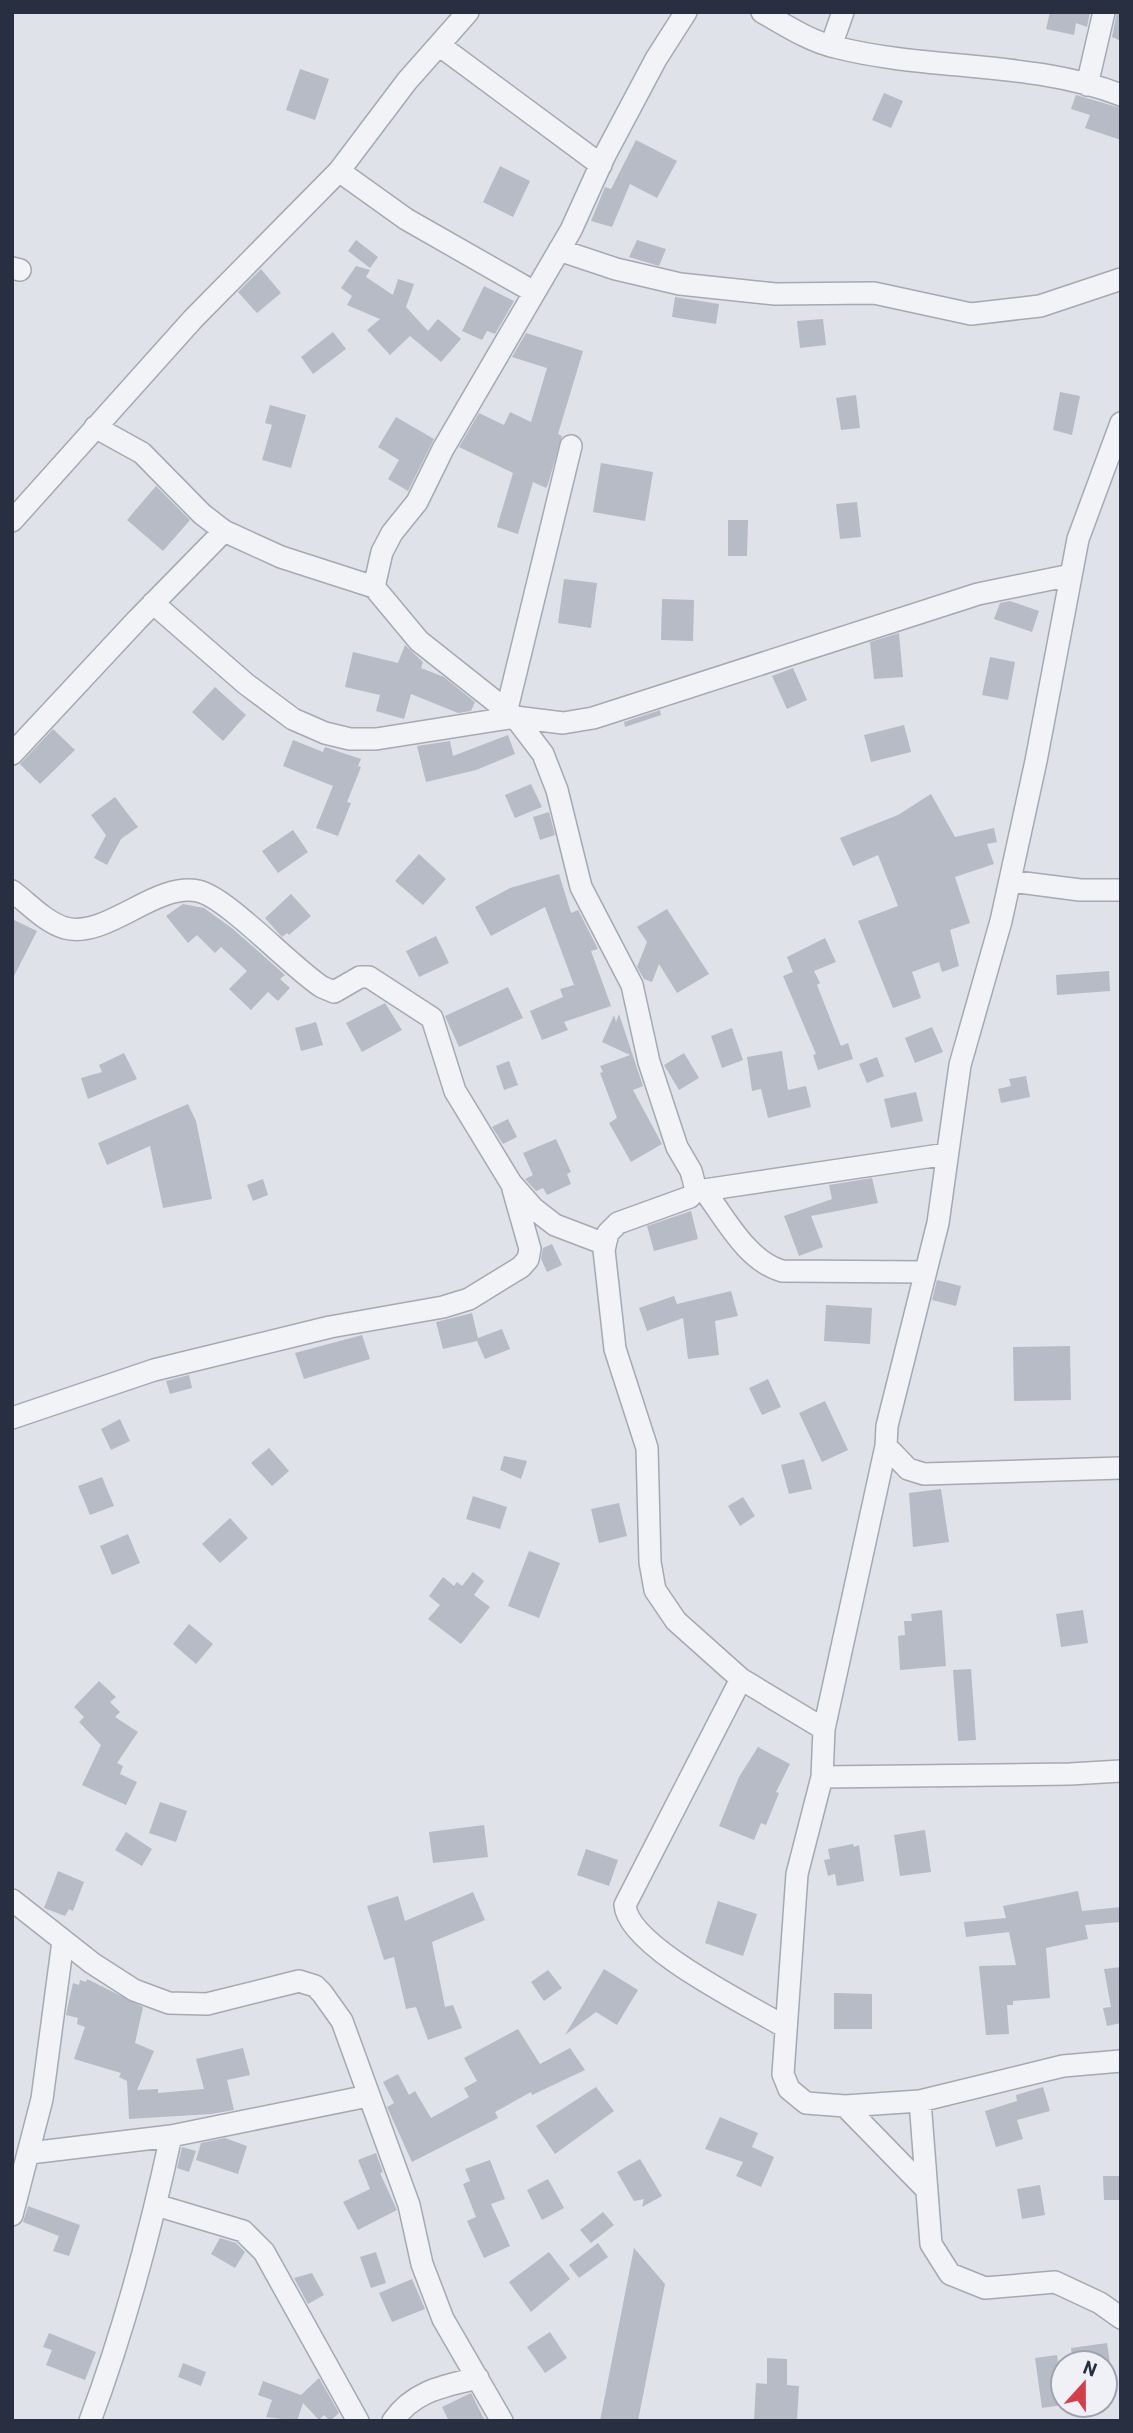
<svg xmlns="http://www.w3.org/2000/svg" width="1133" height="2433" viewBox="0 0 1133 2433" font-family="Barlow,sans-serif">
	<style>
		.building { fill: #b6bbc6 }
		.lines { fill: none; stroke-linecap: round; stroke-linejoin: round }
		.minor-casing { stroke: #a4a9b3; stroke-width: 24 }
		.minor { stroke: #f2f3f7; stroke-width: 21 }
	</style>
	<rect width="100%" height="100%" fill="#dfe2e9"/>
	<path class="building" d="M1050,12H1090L1087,27L1076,23L1074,35L1046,29Z
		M1117,12H1121V41L1112,37Z
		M300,69L329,79L315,120L286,110Z
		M884,93L903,101L891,128L872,120Z
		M1076,95L1121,108V140L1085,128L1090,115L1071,109Z
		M636,140L677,161L657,198L630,184L612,227L591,221L605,187L611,189Z
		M500,166L530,181L513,217L483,202Z
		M356,240L378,257L370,268L348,251Z
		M637,240L666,249L659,266L629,257Z
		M356,266L370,270L366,277L393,295L398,279L414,284L406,307L428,331L438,319L461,339L441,362L410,336L390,355L367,330L380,319L347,305L352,296L341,288Z
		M261,269L281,293L257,313L238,292Z
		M484,286L514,301L495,334L487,331L482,340L462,331Z
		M675,297L719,304L716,324L672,317Z
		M823,319L826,345L800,348L797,321Z
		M333,332L346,349L313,374L301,357Z
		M526,333L583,351L558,434L562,436L548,484L546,488L533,482L518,534L497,527L513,473L459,447L479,413L504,425L510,412L531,422L547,368L512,357Z
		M1060,392L1080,396L1072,435L1053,430Z
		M856,395L860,428L841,430L836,398Z
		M270,405L306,415L291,468L262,460L272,425L265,423Z
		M396,417L434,439L408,491L388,479L399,460L378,447Z
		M601,463L653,472L645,521L593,512Z
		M156,486L190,520L163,551L127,520Z
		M857,502L861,537L840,539L836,504Z
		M728,520H748L747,556H728Z
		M564,579L597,583L591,628L558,623Z
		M662,599L694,600L693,641L661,640Z
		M1010,601L1039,611L1032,632L994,619L1000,603Z
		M899,633L903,677L874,679L870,642Z
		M405,645L423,662L421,668L444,677L475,702L471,711L458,713L411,694L404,719L376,711L380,695L345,687L353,652L398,663Z
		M990,657L1015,662L1008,700L982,695Z
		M793,668L807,700L787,709L772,676Z
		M215,687L246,715L223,741L192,712Z
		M660,710L661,715L625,727L624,722Z
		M904,725L911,752L871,762L864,735Z
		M53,729L75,750L40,784L20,764Z
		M508,735L515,754L476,770L426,782L417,746L450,741L453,756Z
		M293,740L323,752L325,747L361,759L358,766L361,767L347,802L351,803L338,836L316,828L333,786L283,766Z
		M531,784L542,807L515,818L505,795Z
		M931,794L955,837L994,828L997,842L987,844L994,864L955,877L970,923L950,930L959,966L942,972L939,962L912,972L921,998L893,1008L858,921L898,906L878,855L853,866L840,838L898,815Z
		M115,797L138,827L121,839L107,865L94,858L106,835L91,815Z
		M549,812L555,835L540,840L533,817Z
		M293,830L308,852L278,873L262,851Z
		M419,854L446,879L423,905L395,881Z
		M559,874L571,913L578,910L598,949L591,951L611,1006L564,1022L568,1030L542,1040L530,1011L563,997L560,989L574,985L545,907L491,936L475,907L510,888Z
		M291,894L311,916L289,935L287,933L282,937L265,918Z
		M183,904L204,908L233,929L285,975L280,979L290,988L278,1001L268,992L251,1010L229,989L247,971L221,947L215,953L197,935L188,943L166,916Z
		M667,909L709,974L677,993L659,964L652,982L644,979L637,967L647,942L637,927Z
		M12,919L37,931L12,980Z
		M436,936L449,963L419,977L406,951Z
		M825,938L836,962L814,971L820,983L817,985L841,1046L848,1043L853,1059L818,1070L813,1055L816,1054L783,976L793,972L787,957Z
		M1109,971L1110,991L1057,995L1056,975Z
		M508,987L523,1018L459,1047L445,1016Z
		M385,1003L402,1030L362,1052L346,1023Z
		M619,1014L643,1086L633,1090L662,1144L631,1162L609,1123L617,1118L600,1073L603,1072L600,1066L630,1055L602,1042L614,1015L616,1022Z
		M316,1022L323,1045L301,1051L295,1028Z
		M932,1027L943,1052L915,1063L905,1038Z
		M732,1028L743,1060L722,1068L711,1036Z
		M782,1051L788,1090L806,1086L811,1107L768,1118L761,1089L752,1091L747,1057Z
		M124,1053L137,1079L88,1099L81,1078L102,1072L99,1065Z
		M684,1053L699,1078L679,1090L664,1065Z
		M877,1057L884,1076L867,1083L859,1064Z
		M509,1061L518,1085L504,1090L496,1066Z
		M1026,1076L1030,1097L1001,1103L998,1089L1011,1086L1009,1079Z
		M916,1092L923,1121L891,1128L884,1099Z
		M188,1104L196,1121L212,1199L163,1208L150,1146L107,1165L98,1143Z
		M508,1119L517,1137L503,1144L492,1127Z
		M556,1139L571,1172L567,1174L571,1184L547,1195L543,1188L536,1191L525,1179L533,1175L523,1153Z
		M872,1178L878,1203L811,1216L823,1247L799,1256L784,1216L832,1199L829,1185Z
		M263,1179L268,1195L253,1201L247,1185Z
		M691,1211L698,1239L654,1251L647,1226Z
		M552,1244L562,1265L547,1272L541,1259L543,1248Z
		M937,1280L961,1286L956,1306L932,1300Z
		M731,1291L738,1316L715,1321L719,1355L688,1359L683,1318L647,1331L639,1308L674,1296L677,1304Z
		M826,1305L872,1308L870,1344L824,1341Z
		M472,1313L478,1338L502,1329L510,1349L485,1359L477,1341L443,1349L436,1322Z
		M362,1335L370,1359L304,1379L295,1353Z
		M1070,1346L1071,1400L1014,1401L1013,1347Z
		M189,1375L192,1388L170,1394L166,1381Z
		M768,1379L781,1407L762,1415L749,1388Z
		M825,1401L848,1450L822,1462L799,1413Z
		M120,1419L130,1441L111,1450L101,1429Z
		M269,1448L289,1471L272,1486L251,1463Z
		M504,1456L527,1461L521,1479L500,1470Z
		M804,1459L812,1489L789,1494L781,1465Z
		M102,1477L114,1506L90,1515L78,1486Z
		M941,1489L949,1542L913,1547L909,1493Z
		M473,1496L507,1507L500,1529L466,1519Z
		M743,1497L755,1516L740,1526L728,1506Z
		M619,1503L627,1536L599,1543L591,1509Z
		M230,1518L248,1538L220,1563L202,1544Z
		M128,1534L140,1563L112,1575L100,1546Z
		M529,1551L560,1563L539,1618L508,1606Z
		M473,1572L484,1581L474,1595L490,1607L461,1644L428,1619L440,1605L429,1596L443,1577L454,1586L457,1582L462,1586Z
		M942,1610L946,1666L900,1670L898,1636L905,1635L904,1621H912L911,1614Z
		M1083,1610L1088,1643L1061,1647L1056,1614Z
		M189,1624L213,1644L196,1664L173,1644Z
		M971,1669L976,1740L958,1741L953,1670Z
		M99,1681L116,1697L110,1702L120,1712L115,1717L138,1732L117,1763L123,1766L120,1774L137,1782L126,1805L82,1785L101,1745L79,1722L84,1717L74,1707Z
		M758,1747L790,1764L776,1792L779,1793L766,1825L761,1823L754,1840L719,1826L739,1777Z
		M160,1802L187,1811L176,1842L149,1833Z
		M484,1825L488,1857L433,1863L429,1832Z
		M925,1830L931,1872L900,1876L894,1835Z
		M126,1832L152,1849L142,1866L115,1850Z
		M853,1844L854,1847L859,1845L864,1881L837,1886L835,1874L828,1876L824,1860L830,1859L828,1849Z
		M586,1849L618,1860L609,1886L577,1875Z
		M58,1871L84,1882L73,1911L69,1909L65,1916L44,1908Z
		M1078,1891L1082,1911L1121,1907V1922L1085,1925L1088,1939L1046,1948L1050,1998L1013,2001V2005H1007L1009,2034L986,2035L979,1966L1016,1965L1009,1932L966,1937L964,1922L1006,1918L1003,1906Z
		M473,1892L485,1920L432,1942L445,2007L453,2005L462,2028L428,2040L416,2007L406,2009L394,1957L384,1960L367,1906L398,1896L405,1921Z
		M718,1901L757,1914L743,1956L705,1943Z
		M1121,1967V2023L1107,2026L1103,2008L1111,2007L1104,1969Z
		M604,1969L638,1990L617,2025L596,2012L565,2035Z
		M548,1970L562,1988L544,2001L531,1982Z
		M87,1979L143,2007L135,2043L154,2051L137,2090L158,2089V2093L204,2089L196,2059L243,2048L250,2075L227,2080L234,2110L211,2114L129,2119L127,2081L119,2077L121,2073L74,2059L85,2027L77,2024L78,2018L66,2015L68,2005L73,1983L79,1985L80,1980L86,1982Z
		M834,1993L872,1994V2029H834Z
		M518,2029L540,2064L570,2048L585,2070L532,2095L531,2092L495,2112L498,2118L412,2162L387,2107L394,2103L383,2082L398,2074L409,2095L415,2091L431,2118L469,2097L464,2088L477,2081L464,2058Z
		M596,2087L614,2111L555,2154L536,2126Z
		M1043,2087L1050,2111L1017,2120L1023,2139L996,2147L985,2111L1017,2101L1016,2095Z
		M720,2117L758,2133L752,2147L774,2157L761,2187L736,2176L743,2162L705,2149Z
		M225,2138L247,2146L238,2174L196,2160L201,2143Z
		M182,2147L196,2151L189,2172L177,2168Z
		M376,2153L383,2172L380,2173L397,2210L358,2230L343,2202L370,2189L358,2160Z
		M640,2159L662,2196L642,2207L644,2199L634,2201L617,2172Z
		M490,2160L505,2199L491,2204L510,2246L484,2258L467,2221L476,2217L463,2184L470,2181L465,2169Z
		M1103,2176H1121V2200H1104Z
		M548,2179L564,2208L542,2220L527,2190Z
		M1040,2185L1045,2215L1022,2219L1017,2189Z
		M28,2206L80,2225L69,2256L53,2251L59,2236L23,2222Z
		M603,2212L614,2225L591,2243L580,2230Z
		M220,2238L236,2243L245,2252L235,2268L211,2254Z
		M598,2243L608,2257L579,2278L569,2265Z
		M634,2248L665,2284L638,2421H600Z
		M376,2252L386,2283L371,2288L360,2257Z
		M549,2252L570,2279L531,2312L509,2282Z
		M312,2273L324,2295L308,2304L294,2278Z
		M412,2279L425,2309L392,2322L379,2293Z
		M550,2332L567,2358L545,2373L527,2347Z
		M49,2333L96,2352L85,2380L46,2365L52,2350L43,2347Z
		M1107,2343L1110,2363H1073L1071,2348Z
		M1057,2355L1063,2405L1042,2408L1035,2358Z
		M767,2358L787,2359V2385L799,2386L797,2421H754L756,2383L767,2384Z
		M183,2363L206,2372L201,2386L178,2377Z
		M319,2378L339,2413L330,2421L324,2415L319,2420L303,2403L297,2421L266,2417L272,2400L258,2395L263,2381L301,2395Z
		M471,2393L485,2421H449L442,2407Z"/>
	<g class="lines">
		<defs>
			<path id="minor" d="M762,12C785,25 809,41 835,47C928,71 1030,60 1121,95
				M439,45L601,165
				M831,46L843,12
				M1087,85L1104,12
				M339,171L406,219L534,292
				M559,250L616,269L680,284L775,294L874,293L971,314L1040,306L1121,279
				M12,268L20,270
				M1121,423L1078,539L1036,761L1001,921L960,1065L938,1223L887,1426L886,1446L908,1469L924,1474L1121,1468
				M95,427L142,453L202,514L224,531L281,557L374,587L419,641L515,717L543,754L557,790L581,887L632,985L649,1062L677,1147L691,1171L696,1190L690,1197L618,1223L608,1233L604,1250L615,1349L647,1448L650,1562L655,1590L676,1621L741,1679L824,1729
				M12,521L193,319L339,171L407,81L468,12
				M374,587L382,552L392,533L417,502L443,449L571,230L605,155L656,59L686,12
				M153,603L246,684L293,719L325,733L350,739H376L515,717L563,723L593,718L978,594L1071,575
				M507,709L571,446
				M12,754L137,620L224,531
				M1010,881L1080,890H1121
				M12,891C28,903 45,922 65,928C107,939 155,882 198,891C227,897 291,967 322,987L334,992L360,977H369L432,1018L455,1091L511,1183L533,1208L555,1225L605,1244
				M696,1190H704C725,1218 747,1261 782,1271L925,1272
				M704,1190L947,1154
				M12,1418L154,1370L330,1327L443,1307L469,1299L521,1267L528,1259L530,1249L513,1189
				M886,1446L824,1729L822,1777L797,1874L783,2074L789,2089L806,2103L845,2106L920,2101L1063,2066L1121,2061
				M741,1679L625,1905C628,1947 749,2005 785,2027
				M822,1777L1070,1774L1121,1771
				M12,1900L92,1963L134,1990L169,2003L207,2004L299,1981L315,1986L322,1993L342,2021L409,2205L422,2264L443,2319L502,2421
				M920,2101L931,2244L950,2274L985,2288L1055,2282L1100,2303L1121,2318
				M845,2106L926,2189
				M30,2153L171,2136L368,2096
				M156,2205L243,2231L264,2252L358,2421
				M12,2215L42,2099L63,1941
				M90,2421C125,2327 150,2234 171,2136
				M393,2421C413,2391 444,2386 478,2378"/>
		</defs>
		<use href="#minor" class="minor-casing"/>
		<use href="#minor" class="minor"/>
	</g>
	<rect width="1133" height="2433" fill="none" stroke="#272f41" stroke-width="28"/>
	<g transform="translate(1084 2384) rotate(21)"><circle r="33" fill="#eff1f7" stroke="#9fa3ae" stroke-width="2"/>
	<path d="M0-5L12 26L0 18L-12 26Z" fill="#d43e49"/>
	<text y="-10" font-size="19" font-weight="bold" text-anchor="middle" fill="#272f41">N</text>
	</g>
</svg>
